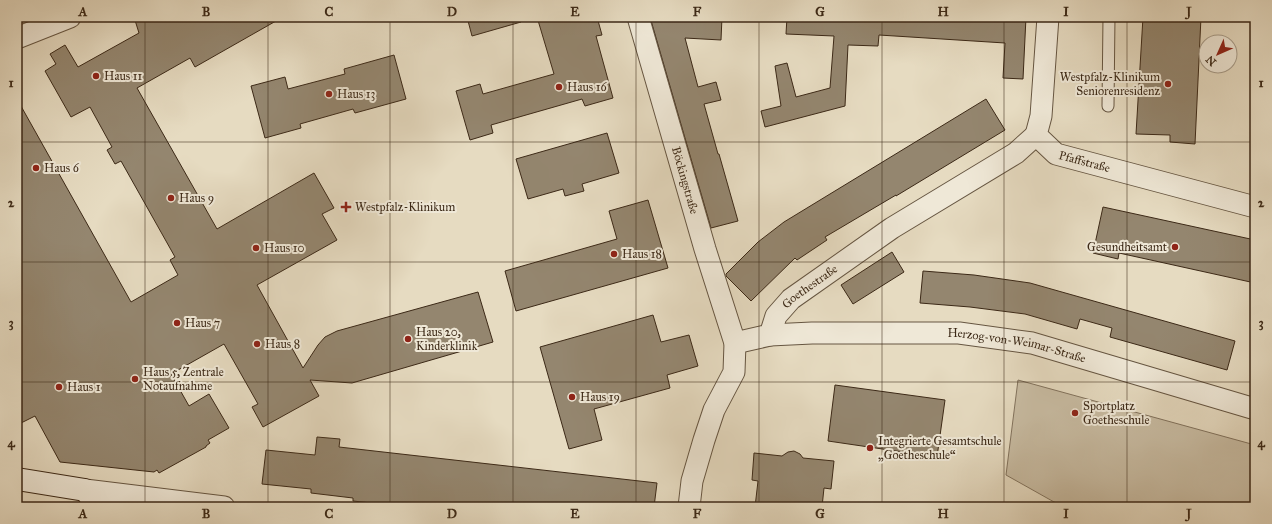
<svg xmlns="http://www.w3.org/2000/svg" width="1272" height="524" viewBox="0 0 1272 524" font-family="'IM FELL Great Primer',serif">
	<style>
		.green { fill: #c9bda4; stroke: #82735e }
		.building { fill: #94866f; stroke: #3c2917 }
		.lines { fill: none; stroke-linecap: round; stroke-linejoin: round }
		.service-casing { stroke: #665642; stroke-width: 13 }
		.minor-casing { stroke: #665642; stroke-width: 23 }
		.secondary-casing { stroke: #3c2917; stroke-width: 24 }
		.service { stroke: #efe8d7; stroke-width: 11 }
		.minor { stroke: #efe8d7; stroke-width: 21 }
		.secondary { stroke: #efe8d7; stroke-width: 22 }
		.grid { fill: none; stroke: #3c2917; stroke-width: 1; stroke-opacity: 0.55 }
		.poi-dot { fill: #8f2418; stroke: #efe8d7; stroke-width: 1.5 }
		.labels { text-anchor: middle; dominant-baseline: central; stroke-width: 4; stroke-linejoin: round; paint-order: stroke }
		.poi-label { font-size: 12px; fill: #3c2917; stroke: #efe8d7; text-anchor: start }
		.street-label { font-size: 12px; fill: #3c2917; stroke: #efe8d7 }
		.neatline { fill: none; stroke: #3c2917; stroke-width: 1.5 }
		.grid-label { font-size: 13px; text-anchor: middle; font-weight: bold; fill: #3c2917 }
	</style>
	<rect width="100%" height="100%" fill="#e6dbc1"/>
	<filter id="stains"><feTurbulence type="fractalNoise" baseFrequency=".005" numOctaves="4"/><feColorMatrix values="0 0 0 0 .2 0 0 0 0 .09 0 0 0 0 .02 0 0 0 .5 -.17"/></filter>
	<radialGradient id="worn" r=".72"><stop offset=".6" stop-color="#630" stop-opacity="0"/><stop offset="1" stop-color="#630" stop-opacity=".3"/></radialGradient>
	<path class="green" d="M1018,380L1255,445V507H1063L1006,475Z"/>
	<path class="building" d="M134,17H283L195,67L190,58L137,88L217,229L314,173L334,208L322,214L337,240L257,285L303,368L318,345L325,337L337,331L478,292L493,342L352,383L310,380L319,396L263,427L252,407L258,404L224,344L171,374L189,406L209,394L229,428L208,440L210,443L206,446V447L159,473L157,470L154,472L60,462L35,416L17,425V99L131,302L178,275L170,260L175,257L121,161L115,164L107,150L112,147L90,107L71,117L45,71L56,64L50,54L65,45L78,67L139,33Z
		M467,17H520L521,22L472,36Z
		M537,17H597L602,35L596,36L613,98L585,106L582,99L491,125L493,133L470,140L456,91L480,84L483,94L554,74Z
		M650,17H722L721,40L685,38L698,87L716,82L721,100L704,104L718,154H719L738,221L711,228Z
		M787,17H1026L1023,79L1003,78L1005,43L879,35L878,46L848,45L845,106L765,127L761,111L781,106L775,66L787,63L796,97L830,88L834,36L786,34Z
		M1143,17H1201L1195,144L1170,142V135L1136,134Z
		M394,55L406,99L355,113L353,109L300,124L301,128L265,138L251,86L285,77L288,89L345,74L344,69Z
		M986,99L1005,130L896,196V195L825,237L827,240L797,260L795,258L751,301L726,276V274L758,242L784,222Z
		M607,133L619,173L582,184L584,191L565,196L563,189L528,199L516,159Z
		M648,200L668,268L516,311L505,271L617,239L609,211Z
		M1103,207L1255,240V283L1119,253L1118,259L1093,253Z
		M892,252L904,272L853,304L841,285Z
		M923,271L974,275L1030,283L1235,341L1227,370L1110,337L1112,328L1080,319L1077,329L1025,314L970,307L920,303Z
		M653,315L661,342L689,335L698,366L667,375L670,388L594,409L602,440L569,449L540,347Z
		M835,385L945,400L937,457L828,441Z
		M317,437L340,439L339,447L657,483L654,507H408L353,501V498L311,493V489L262,484L266,450L315,455Z
		M794,451L800,454L803,458L834,461L831,489L824,488L822,507H755L758,481L752,480L754,453L782,456L788,452Z"/>
	<g class="lines">
		<defs>
			<path id="service" d="M1108,106L1109,17"/>
			<g id="minor">
				<path id="s1" d="M638,17L705,249L735,343L734,372L714,410L704,440L692,481L689,507"/>
				<path id="s2" d="M1048,17L1041,116L1036,135L1056,154L1255,207"/>
				<path d="M17,38L70,17"/>
				<path id="s3" d="M770,335L812,333H959L1032,343L1255,409"/>
				<path id="s4" d="M735,343L770,335L776,316L791,299L892,228L1016,153L1036,135"/>
				<path d="M85,490L224,507"/>
			</g>
			<path id="secondary" d="M17,479L85,490L99,507"/>
		</defs>
		<use href="#service" class="service-casing"/>
		<use href="#minor" class="minor-casing"/>
		<use href="#secondary" class="secondary-casing"/>
		<use href="#service" class="service"/>
		<use href="#minor" class="minor"/>
		<use href="#secondary" class="secondary"/>
	</g>
	<path class="grid" d="M145,17V507M268,17V507M390,17V507M513,17V507M636,17V507M759,17V507M882,17V507M1004,17V507M1127,17V507M17,142H1255M17,262H1255M17,382H1255"/>
	<g class="poi-dot">
		<circle cx="96" cy="76" r="4"/>
		<circle cx="1168" cy="84" r="4"/>
		<circle cx="559" cy="87" r="4"/>
		<circle cx="329" cy="94" r="4"/>
		<circle cx="36" cy="168" r="4"/>
		<circle cx="171" cy="198" r="4"/>
		<path d="M344 201h4v4h4v4h-4v4h-4v-4h-4v-4h4z"/>
		<circle cx="1175" cy="247" r="4"/>
		<circle cx="256" cy="248" r="4"/>
		<circle cx="614" cy="254" r="4"/>
		<circle cx="177" cy="323" r="4"/>
		<circle cx="408" cy="339" r="4"/>
		<circle cx="257" cy="344" r="4"/>
		<circle cx="135" cy="379" r="4"/>
		<circle cx="59" cy="387" r="4"/>
		<circle cx="572" cy="397" r="4"/>
		<circle cx="1075" cy="413" r="4"/>
		<circle cx="870" cy="448" r="4"/>
	</g>
	<g class="labels">
		<g class="poi-label">
			<text x="104" y="76">Haus 11</text>
			<text x="1160" y="77" text-anchor="end">Westpfalz-Klinikum<tspan x="1160" dy="14">Seniorenresidenz</tspan></text>
			<text x="567" y="87">Haus 16</text>
			<text x="337" y="94">Haus 13</text>
			<text x="44" y="168">Haus 6</text>
			<text x="179" y="198">Haus 9</text>
			<text x="355" y="207">Westpfalz-Klinikum</text>
			<text x="1167" y="247" text-anchor="end">Gesundheitsamt</text>
			<text x="264" y="248">Haus 10</text>
			<text x="622" y="254">Haus 18</text>
			<text x="185" y="323">Haus 7</text>
			<text x="416" y="332">Haus 20,<tspan x="416" dy="14">Kinderklinik</tspan></text>
			<text x="265" y="344">Haus 8</text>
			<text x="143" y="372">Haus 5, Zentrale<tspan x="143" dy="14">Notaufnahme</tspan></text>
			<text x="67" y="387">Haus 1</text>
			<text x="580" y="397">Haus 19</text>
			<text x="1083" y="406">Sportplatz<tspan x="1083" dy="14">Goetheschule</tspan></text>
			<text x="878" y="441">Integrierte Gesamtschule<tspan x="878" dy="14">„Goetheschule“</tspan></text>
		</g>
		<g class="street-label">
			<text stroke="none"><textPath href="#s2" startOffset="176">Pfaffstraße</textPath></text>
			<text stroke="none"><textPath href="#s1" startOffset="170">Böckingstraße</textPath></text>
			<text stroke="none"><textPath href="#s4" startOffset="101">Goethestraße</textPath></text>
			<text stroke="none"><textPath href="#s3" startOffset="248">Herzog-von-Weimar-Straße</textPath></text>
		</g>
	</g>
	<rect width="1272" height="524" fill="none" stroke="#e6dbc1" stroke-width="44"/>
	<g transform="translate(1218 54) rotate(225)"><circle r="19" fill="#efe8d7" stroke="#a79c8a"/>
	<path d="M0-3L7 15L0 10L-7 15Z" fill="#8f2418"/>
	<text y="-6" font-size="11" font-weight="bold" text-anchor="middle" fill="#3c2917">N</text>
	</g>
	<rect x="22" y="22" width="1228" height="480" class="neatline"/>
	<g class="grid-label">
		<text x="83" y="16">A</text>
		<text x="206" y="16">B</text>
		<text x="329" y="16">C</text>
		<text x="452" y="16">D</text>
		<text x="575" y="16">E</text>
		<text x="697" y="16">F</text>
		<text x="820" y="16">G</text>
		<text x="943" y="16">H</text>
		<text x="1066" y="16">I</text>
		<text x="1189" y="16">J</text>
		<text x="11" y="87">1</text>
		<text x="1261" y="87">1</text>
		<text x="11" y="207">2</text>
		<text x="1261" y="207">2</text>
		<text x="11" y="327">3</text>
		<text x="1261" y="327">3</text>
		<text x="11" y="447">4</text>
		<text x="1261" y="447">4</text>
		<text x="83" y="518">A</text>
		<text x="206" y="518">B</text>
		<text x="329" y="518">C</text>
		<text x="452" y="518">D</text>
		<text x="575" y="518">E</text>
		<text x="697" y="518">F</text>
		<text x="820" y="518">G</text>
		<text x="943" y="518">H</text>
		<text x="1066" y="518">I</text>
		<text x="1189" y="518">J</text>
	</g>
	<rect width="100%" height="100%" filter="url(#stains)"/>
	<rect width="100%" height="100%" fill="url(#worn)"/>
</svg>
